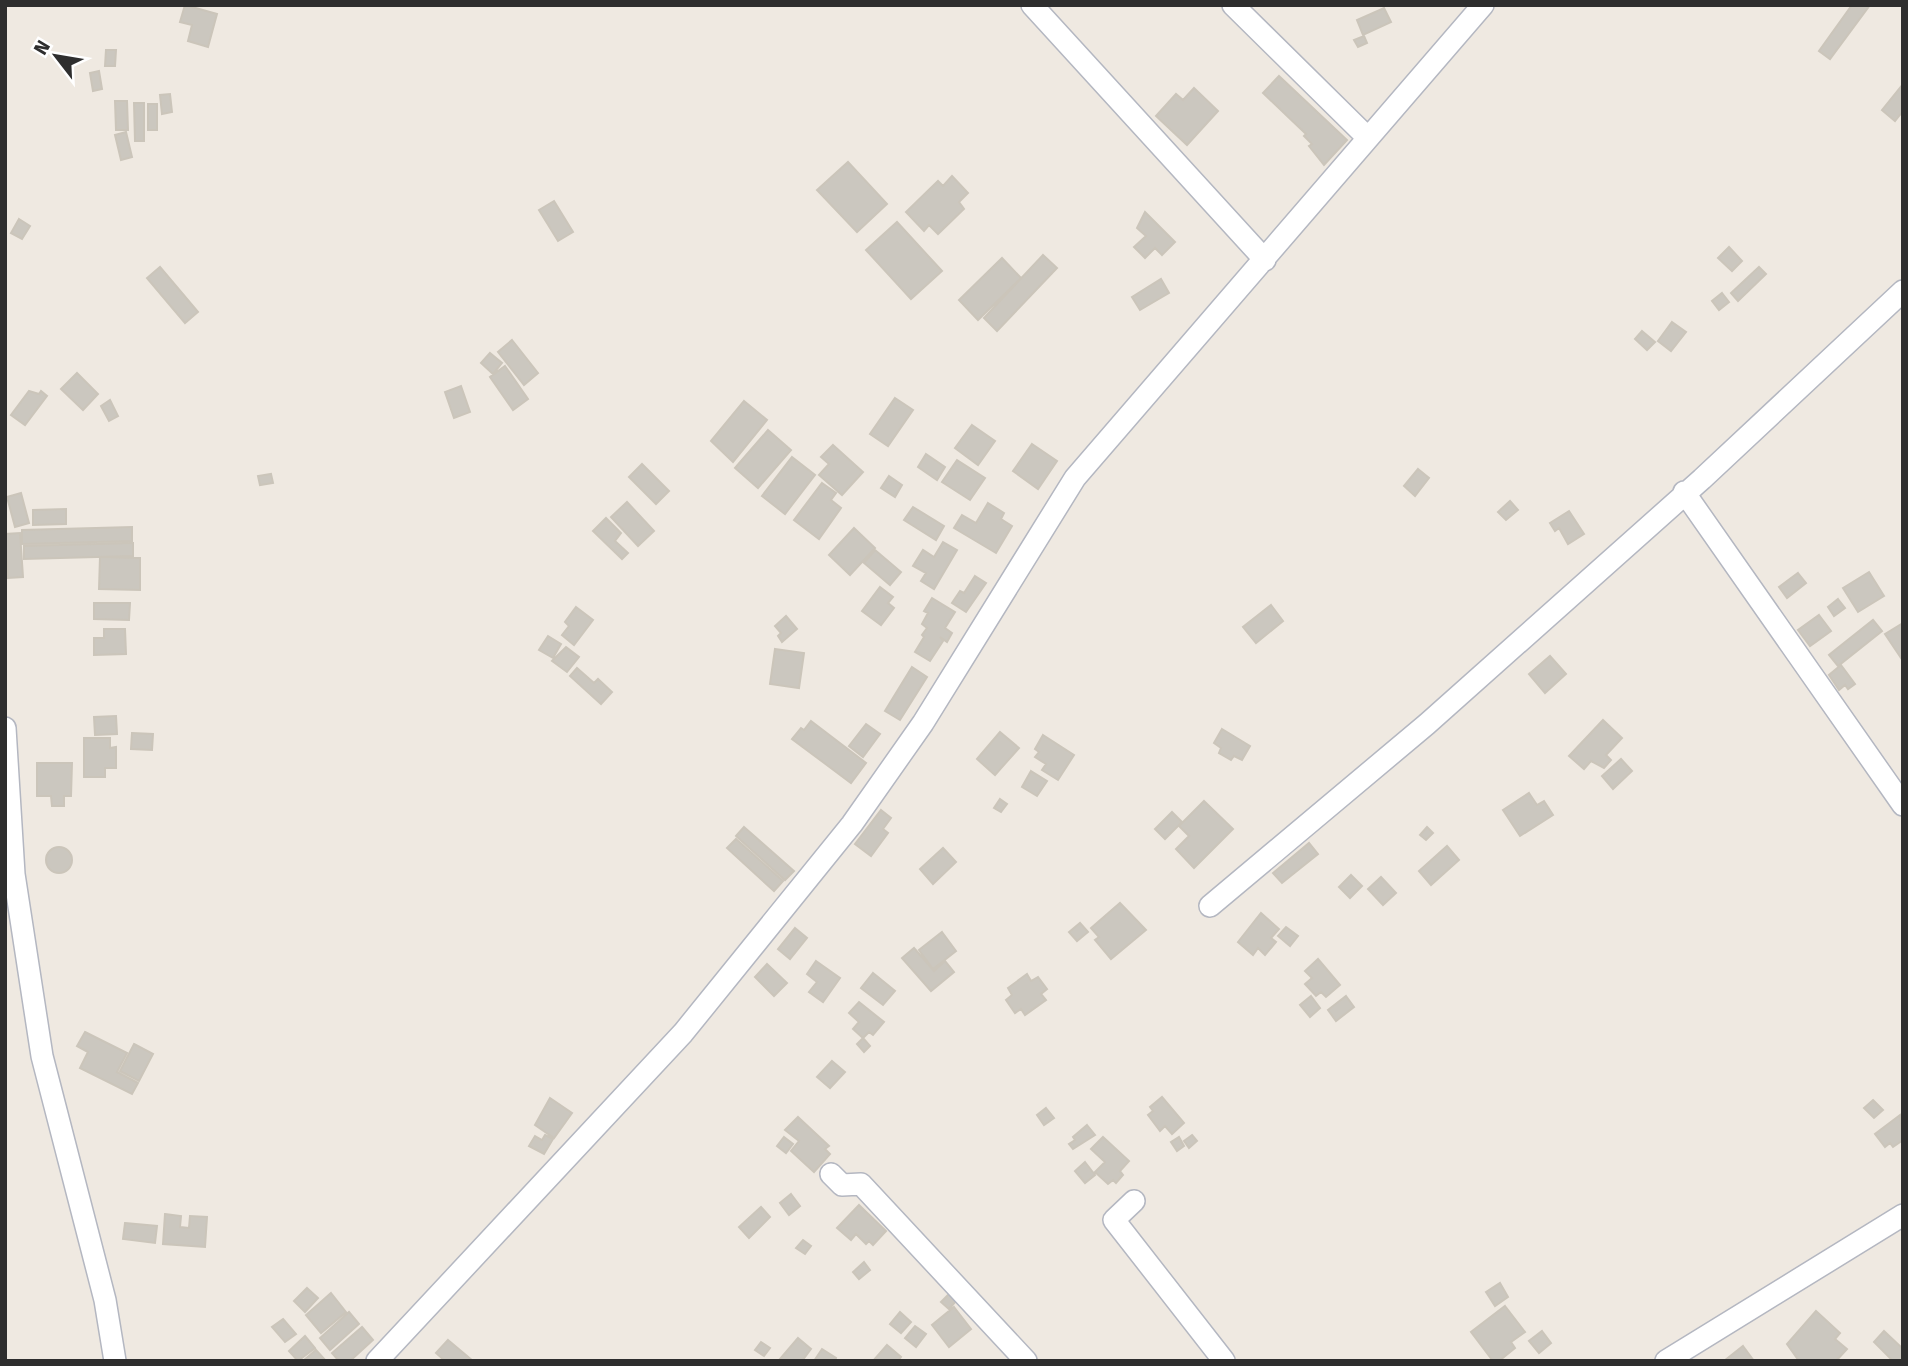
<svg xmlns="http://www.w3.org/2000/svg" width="1908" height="1366" viewBox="0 0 1908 1366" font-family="'Fira Sans',sans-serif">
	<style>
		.building { fill: #cbc7bf; stroke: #cbc5ba; stroke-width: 2 }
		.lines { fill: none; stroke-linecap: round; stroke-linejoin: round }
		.street-casing { stroke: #b4b7c1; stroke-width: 24 }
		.street { stroke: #fff; stroke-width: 21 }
	</style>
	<rect width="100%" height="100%" fill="#efe9e1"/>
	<path class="building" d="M185,5L217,14L208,47L188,41L192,25L180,22Z
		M1852,5H1870L1830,59L1819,51Z
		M1384,8L1391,22L1363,35L1357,20Z
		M1364,36L1367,43L1358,47L1354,40Z
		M106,50H116L115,66H105Z
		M99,71L102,89L93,91L90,73Z
		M1279,76L1347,140L1324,165L1309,146L1312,144L1304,136L1306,134L1263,93Z
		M1903,84V111L1895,121L1882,110Z
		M1194,88L1218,111L1187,145L1156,116L1176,94L1183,100Z
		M170,94L172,112L162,114L160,95Z
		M115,101H127L128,130H116Z
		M134,103H144V141H135Z
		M148,104H157V130H148Z
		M126,132L132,157L121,160L115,135Z
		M848,162L887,204L857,232L817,190Z
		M952,176L968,193L959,202L964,209L938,234L929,225L924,231L906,212L938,181L943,186Z
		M554,201L573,232L558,241L539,210Z
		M1145,212L1175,242L1162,255L1155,248L1145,258L1134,247L1146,236L1137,228Z
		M19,219L30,226L22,239L11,233Z
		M897,222L942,271L911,299L866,250Z
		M1729,247L1742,261L1732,271L1718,258Z
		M1043,255L1057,268L997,331L984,318Z
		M1002,258L1021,278L978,320L959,300Z
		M160,267L198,312L185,323L147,278Z
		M1759,267L1766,274L1738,301L1731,293Z
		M1161,279L1169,293L1140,310L1132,297Z
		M1722,293L1729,302L1719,310L1712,301Z
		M1672,322L1686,332L1671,351L1658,341Z
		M1642,331L1655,342L1647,350L1635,339Z
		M512,340L538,373L524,385L498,352Z
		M490,353L502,363L493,374L481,363Z
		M505,366L528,399L513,410L490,377Z
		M77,373L98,394L83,410L61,389Z
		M461,386L470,412L454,418L445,392Z
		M29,391L39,394L41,391L47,396L25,425L11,415Z
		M895,398L913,410L888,446L870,434Z
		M110,400L118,416L109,421L101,406Z
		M744,401L767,420L733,462L711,441Z
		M972,425L995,441L978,465L955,448Z
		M768,430L791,450L758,488L735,468Z
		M1032,444L1057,461L1038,489L1013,471Z
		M833,445L863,472L842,495L819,475L829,464L821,457Z
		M926,454L945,467L937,480L918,467Z
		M792,457L815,475L785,514L762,496Z
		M957,460L985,478L970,500L942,482Z
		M642,464L669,491L656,504L629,477Z
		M1418,469L1429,478L1415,496L1404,486Z
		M271,474L273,483L260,485L258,476Z
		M889,476L902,485L895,497L881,488Z
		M822,483L836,493L831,500L841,508L819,539L794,520Z
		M21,493L29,523L15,527L7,497Z
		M1510,501L1518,510L1506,520L1498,512Z
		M627,502L654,531L638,546L611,517Z
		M988,503L1004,513L1001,519L1012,526L996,553L954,528L962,515L976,523Z
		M913,507L944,526L936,540L904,520Z
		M66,509V524L33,525V510Z
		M1569,511L1584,534L1568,544L1559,528L1555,531L1550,523Z
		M606,518L621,533L615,541L628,553L622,559L593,531Z
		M132,527V541L22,544V530Z
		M854,528L875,548L850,575L829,555Z
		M20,533L23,577L8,578L5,534Z
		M943,542L957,550L934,589L921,581L926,573L913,566L923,550L934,557Z
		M133,543V556L24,559V546Z
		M875,550L901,572L890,585L864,563Z
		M100,557L140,558V590L99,589Z
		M1869,572L1884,596L1858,612L1843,588Z
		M1798,573L1806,583L1787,598L1779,587Z
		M975,576L986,583L966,612L952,603L960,591L964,593Z
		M880,587L893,597L888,603L894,608L881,625L862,611Z
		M932,598L955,612L945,628L952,633L947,642L940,637L943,641L930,661L915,652L924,637L922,635L927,628L922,624L928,613L924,611Z
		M1838,599L1845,608L1834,616L1828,607Z
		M94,603H130L129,620L94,619Z
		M1271,605L1283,621L1256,643L1243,627Z
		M576,607L593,620L574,645L562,635L569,626L565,622Z
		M1819,615L1831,631L1810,646L1798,630Z
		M786,616L797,629L782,642L778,636L781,633L775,626Z
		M1873,620L1882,631L1838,666L1829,655Z
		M1903,623V661L1885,634Z
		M104,629H125L126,654L94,655V638H104Z
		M548,636L561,644L553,658L539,650Z
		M566,647L579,657L567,672L552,661Z
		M775,649L804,653L799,688L770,684Z
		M1550,656L1566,674L1545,693L1529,674Z
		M1841,665L1855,684L1848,689L1845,685L1839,690L1829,675Z
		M912,667L927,677L900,720L885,711Z
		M577,668L594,683L598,679L612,692L601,704L570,676Z
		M116,716L117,734L95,735L94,717Z
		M1603,720L1622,738L1606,755L1611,760L1604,768L1591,761L1584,769L1569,756Z
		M811,721L866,763L851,783L792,739L801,728L804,730Z
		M866,724L880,734L863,757L849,746Z
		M1222,729L1250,746L1242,760L1234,756L1231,760L1219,753L1221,748L1214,743Z
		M1000,732L1019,748L995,775L977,759Z
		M132,733L153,734L152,750L131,749Z
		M1043,735L1074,755L1058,780L1042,770L1046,764L1035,757L1039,752L1035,749Z
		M84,738H110V748L116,747V768H105V777H84Z
		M1621,759L1632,771L1613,789L1602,776Z
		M37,763H72L71,796H64V806H52L51,796H37Z
		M1031,771L1047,781L1037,796L1022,787Z
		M1529,793L1537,805L1544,801L1553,815L1520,836L1503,810Z
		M1000,799L1007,804L1001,812L994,808Z
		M1204,801L1233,829L1194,868L1176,849L1189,836L1179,826Z
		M881,810L891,818L883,829L888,833L871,856L855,844Z
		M1172,812L1182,822L1165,839L1155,829Z
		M744,827L794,871L785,880L736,836Z
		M1427,827L1433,833L1426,840L1420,835Z
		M736,839L783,881L774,891L727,848Z
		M1309,843L1318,854L1282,883L1273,873Z
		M1447,846L1459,860L1431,885L1419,871Z
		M46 860a13 13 0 1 1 26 0a13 13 0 1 1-26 0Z
		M943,848L956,862L933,884L920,869Z
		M1351,875L1362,886L1350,898L1339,887Z
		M1381,877L1396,893L1383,905L1368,889Z
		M1120,903L1146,930L1111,959L1095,940L1099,937L1091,928Z
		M1261,913L1279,929L1271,938L1276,942L1265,955L1258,948L1253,955L1238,942Z
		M1080,923L1088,932L1077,941L1069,932Z
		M1286,927L1298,936L1290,946L1278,936Z
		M795,928L807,938L790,959L778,949Z
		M942,932L956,951L933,969L919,950Z
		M914,948L934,971L945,961L954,972L931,991L902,958Z
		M1318,959L1340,985L1326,997L1321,992L1316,996L1305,984L1312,978L1305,971Z
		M816,961L840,978L823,1002L809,992L817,982L807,974Z
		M767,964L787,983L774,996L755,977Z
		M873,973L895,991L883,1005L861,988Z
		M1027,974L1031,981L1038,977L1047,989L1041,994L1046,1000L1025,1015L1021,1009L1015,1013L1006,1000L1012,995L1008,988Z
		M1311,996L1320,1008L1310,1017L1300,1005Z
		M1346,996L1354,1007L1336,1021L1328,1010Z
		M859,1002L884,1022L873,1035L869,1032L863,1038L853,1029L859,1022L849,1013Z
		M85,1032L127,1053L117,1072L138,1083L132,1094L80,1068L88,1052L77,1046Z
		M863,1038L870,1046L864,1052L857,1044Z
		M134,1044L153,1054L139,1081L120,1071Z
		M832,1061L845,1072L830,1088L817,1077Z
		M1162,1097L1184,1123L1172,1134L1165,1126L1160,1131L1148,1115L1153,1111L1150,1107Z
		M550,1098L572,1113L554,1138L535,1125Z
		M1873,1100L1883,1110L1874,1118L1864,1108Z
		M1046,1108L1054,1118L1044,1125L1037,1115Z
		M1900,1115L1903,1140L1893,1147L1890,1143L1885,1147L1875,1134Z
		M798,1117L829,1146L825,1149L830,1154L814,1172L791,1151L799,1141L785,1130Z
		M1087,1125L1095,1135L1073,1149L1069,1144L1075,1140L1073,1137Z
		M545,1135L553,1139L544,1154L529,1146L535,1136L542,1140Z
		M1192,1135L1197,1141L1189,1148L1184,1141Z
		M784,1137L793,1144L786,1153L777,1146Z
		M1103,1137L1129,1161L1120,1171L1123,1175L1116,1183L1113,1180L1108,1184L1095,1172L1105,1162L1091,1149Z
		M1179,1137L1184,1146L1177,1151L1171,1142Z
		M1085,1162L1095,1175L1085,1183L1075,1171Z
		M791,1194L800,1206L789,1215L780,1203Z
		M859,1205L886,1231L873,1245L869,1241L866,1244L856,1234L851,1240L837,1228Z
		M761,1207L770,1217L749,1238L739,1227Z
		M165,1214L181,1216L180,1227L189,1228L190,1216L207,1217L205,1247L163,1244Z
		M125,1223L157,1226L155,1243L123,1239Z
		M803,1240L811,1246L805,1254L796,1248Z
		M864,1262L870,1270L859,1279L853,1272Z
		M1500,1283L1508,1297L1495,1306L1486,1292Z
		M307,1288L318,1298L305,1312L294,1301Z
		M331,1293L346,1312L321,1333L306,1315Z
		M949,1294L956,1301L949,1309L941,1302Z
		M1505,1306L1525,1332L1511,1342L1515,1348L1499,1361H1493L1471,1332Z
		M954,1307L971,1329L949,1347L932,1325Z
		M1816,1311L1840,1333L1835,1339L1847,1349L1836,1361H1799L1787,1344Z
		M349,1312L359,1324L330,1350L320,1338Z
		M900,1312L911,1322L901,1333L890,1324Z
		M283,1319L296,1334L285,1342L272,1327Z
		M915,1326L926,1334L916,1347L905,1338Z
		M362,1327L373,1340L350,1361H339L332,1353Z
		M1542,1331L1551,1343L1539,1353L1529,1341Z
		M1884,1331L1903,1349V1361H1893L1874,1342Z
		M305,1336L315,1348L298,1361L289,1351Z
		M798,1338L811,1349L802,1361H782L780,1359Z
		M448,1340L473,1361H445L436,1353Z
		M761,1342L770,1348L764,1356L755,1350Z
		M887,1345L901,1357L898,1361H873Z
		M1743,1346L1754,1361H1724Z
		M822,1349L836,1358L835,1361H814Z
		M316,1350L326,1361H303Z"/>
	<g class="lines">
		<defs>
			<path id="street" d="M1032,5L1265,260
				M1233,5L1368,138
				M1684,492L1903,805
				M5,728L14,874L42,1056L105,1300L115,1361
				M1210,906L1427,724L1702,479L1903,291
				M831,1174L842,1185L861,1184L1026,1361
				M1134,1201L1114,1220L1224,1361
				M377,1361L683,1033L852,824L923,723L1075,478L1483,5
				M1666,1361L1903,1215"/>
		</defs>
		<use href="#street" class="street-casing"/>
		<use href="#street" class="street"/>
	</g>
	<rect width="1908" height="1366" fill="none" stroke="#2e2e2e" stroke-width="14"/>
	<g transform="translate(56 56) rotate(301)" stroke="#ffffff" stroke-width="5" paint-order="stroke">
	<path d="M0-5L12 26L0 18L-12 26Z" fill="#2e2e2e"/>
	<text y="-10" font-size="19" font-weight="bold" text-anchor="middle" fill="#2e2e2e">N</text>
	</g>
</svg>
